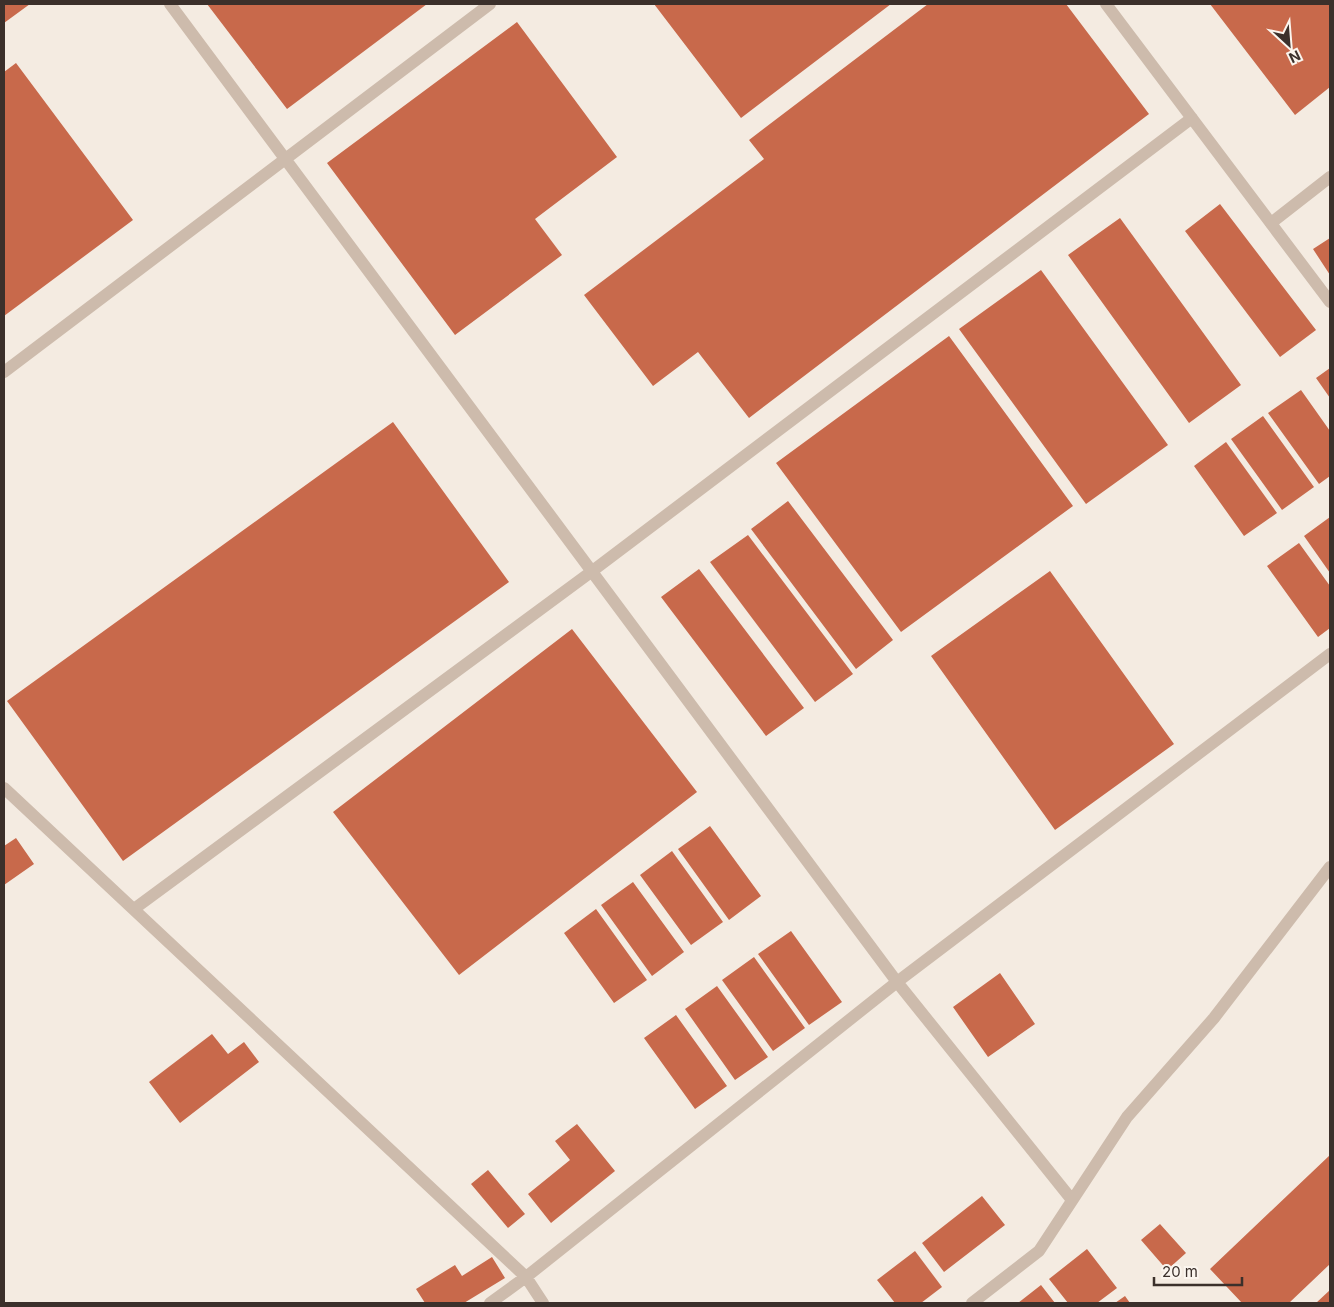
<svg xmlns="http://www.w3.org/2000/svg" width="1334" height="1307" viewBox="0 0 1334 1307" font-family="Inter,sans-serif">
	<style>
		.building { fill: #c8694b }
		.lines { fill: none; stroke-linecap: round; stroke-linejoin: round }
		.service { stroke: #cdbbac; stroke-width: 12 }
		.minor { stroke: #cdbbac; stroke-width: 12 }
	</style>
	<rect width="100%" height="100%" fill="#f4ebe1"/>
	<path class="building" d="M4,4H30L4,23Z
		M207,4H427L287,109Z
		M654,4H891L741,118Z
		M928,4H1066L1149,114L749,418L698,352L653,386L584,295L764,159L749,140Z
		M1210,4H1330V87L1295,115Z
		M517,22L617,157L535,219L562,255L455,335L327,163Z
		M16,63L133,220L4,316V72Z
		M1220,204L1316,330L1280,357L1185,231Z
		M1120,218L1241,385L1189,423L1068,255Z
		M1330,238V275L1313,249Z
		M1041,270L1168,445L1086,504L959,329Z
		M949,336L1073,506L901,632L776,463Z
		M1330,368V398L1316,378Z
		M1301,390L1330,431V476L1319,484L1268,413Z
		M1263,416L1314,487L1282,510L1231,439Z
		M393,422L509,582L123,861L7,701Z
		M1226,442L1277,513L1244,536L1194,466Z
		M788,501L893,640L856,669L751,529Z
		M1330,517V573L1304,536Z
		M748,535L853,674L815,702L710,562Z
		M1299,543L1330,586V628L1318,637L1267,566Z
		M699,569L804,708L766,736L661,597Z
		M1050,571L1174,744L1055,830L931,656Z
		M572,629L697,792L459,975L333,812Z
		M710,826L761,896L729,920L678,849Z
		M16,838L34,864L4,885V846Z
		M672,851L723,922L691,945L640,875Z
		M633,882L684,952L652,976L601,905Z
		M596,909L647,980L614,1003L564,933Z
		M791,931L842,1002L809,1025L758,954Z
		M754,957L805,1028L773,1051L722,980Z
		M1000,973L1035,1024L988,1057L953,1007Z
		M717,986L768,1057L735,1080L685,1009Z
		M676,1015L727,1086L695,1109L644,1038Z
		M212,1034L228,1054L244,1042L259,1062L180,1123L149,1082Z
		M577,1124L615,1171L551,1223L528,1194L570,1160L555,1141Z
		M1330,1155V1264L1289,1303H1242L1210,1269Z
		M488,1170L525,1214L508,1228L471,1184Z
		M982,1196L1005,1225L944,1272L922,1243Z
		M1160,1224L1186,1253L1167,1270L1141,1240Z
		M1087,1249L1117,1288L1097,1303H1068L1049,1279Z
		M915,1251L942,1287L921,1303H895L877,1280Z
		M492,1257L505,1278L464,1303H425L416,1289L455,1265L462,1276Z
		M1041,1285L1055,1303H1018Z
		M1330,1290V1303H1316Z
		M1125,1296L1130,1303H1115Z"/>
	<g class="lines">
		<path class="service" d="M1271,223L1330,177"/>
		<path class="minor" d="M170,4L897,982L1072,1200
			M1106,4L1330,302
			M4,372L490,4
			M4,788L526,1277L543,1303
			M134,909L591,572L1192,118
			M490,1303L526,1277L897,982L1330,654
			M972,1303L1039,1251L1127,1117L1214,1018L1330,867"/>
	</g>
	<rect width="1334" height="1307" fill="none" stroke="#3b302b" stroke-width="10"/>
	<g transform="translate(1289 45) rotate(154)" stroke="#fbf5ee" stroke-width="4" paint-order="stroke">
	<path d="M0-4L9 19L0 12L-9 19Z" fill="#3b302b"/>
	<text y="-8" font-size="14" font-weight="bold" text-anchor="middle" fill="#3b302b">N</text>
	</g>
	<path d="M1154 1277v8h88v-8" fill="none" stroke="#3b302b" stroke-width="2.5"/>
	<text x="1162" y="1277" font-size="15" fill="#3b302b" stroke="#fbf5ee" stroke-width="4" paint-order="stroke">20 m</text>
</svg>
